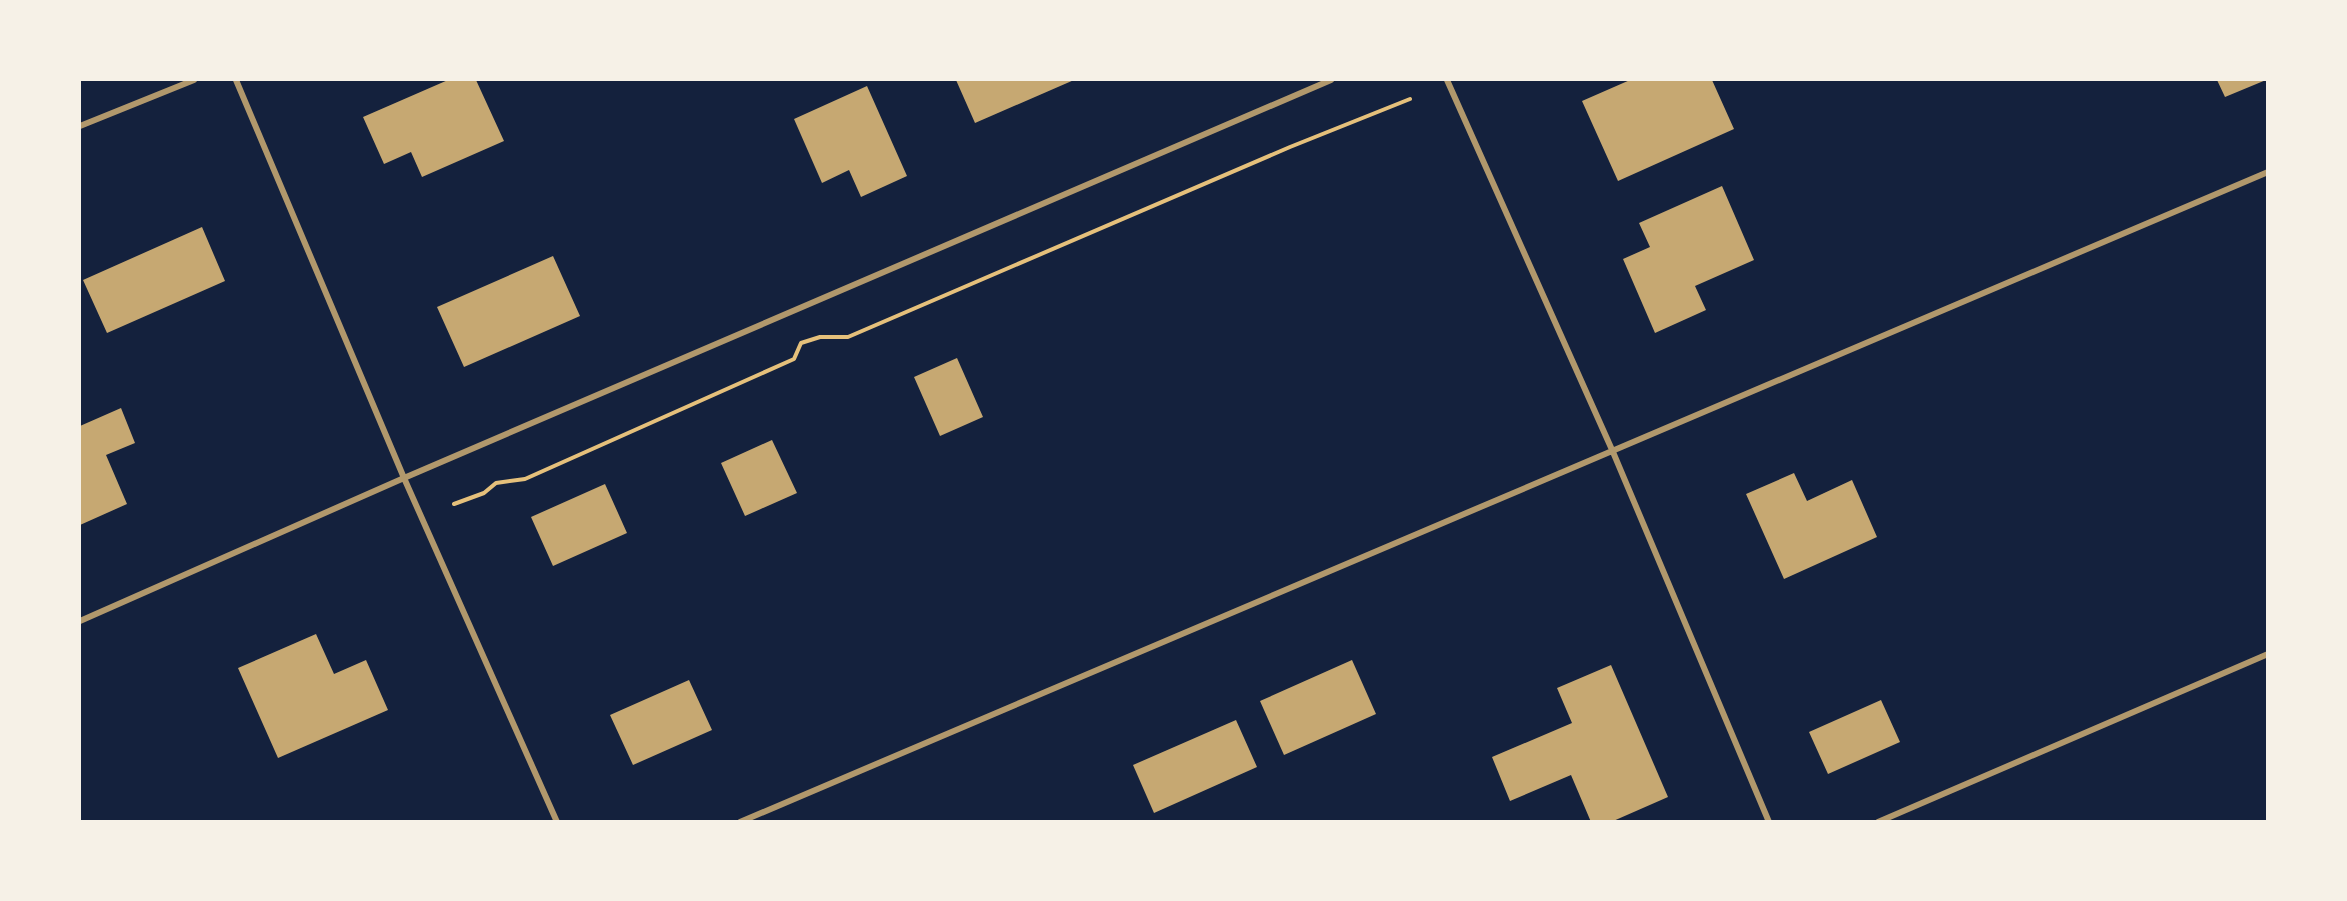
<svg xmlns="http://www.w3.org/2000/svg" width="2347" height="901" viewBox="0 0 2347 901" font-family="Karla,sans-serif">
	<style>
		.building { fill: #c6a872 }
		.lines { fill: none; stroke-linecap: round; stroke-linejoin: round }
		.path { stroke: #e5c07b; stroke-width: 4 }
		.minor { stroke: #b1986c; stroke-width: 6 }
	</style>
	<rect width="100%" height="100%" fill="#14213d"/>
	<path class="building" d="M448,80H476L504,141L422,177L411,152L384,164L363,117Z
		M956,80H1074L975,123Z
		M1630,80H1712L1734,129L1618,181L1582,101Z
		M2217,80H2266L2225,97Z
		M867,86L907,176L861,197L849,170L822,183L794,119Z
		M1722,186L1754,260L1695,286L1706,310L1655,333L1623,259L1650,247L1639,223Z
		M202,227L225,281L107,333L83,280Z
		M553,256L580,316L464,367L437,307Z
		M957,358L983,417L940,436L914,377Z
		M121,408L135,443L106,455L127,504L80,525V426Z
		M772,440L797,493L745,516L721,463Z
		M1794,473L1807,501L1852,480L1877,537L1784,579L1746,494Z
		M605,484L627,533L553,566L531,517Z
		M316,634L334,674L366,660L388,710L278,758L238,668Z
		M1352,660L1376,714L1284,755L1260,701Z
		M1611,665L1668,797L1611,822H1591L1571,775L1510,801L1492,757L1572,723L1557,688Z
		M689,680L712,730L633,765L610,715Z
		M1881,700L1900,742L1828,774L1809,732Z
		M1236,720L1257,767L1154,813L1133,765Z"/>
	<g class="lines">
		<path class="path" d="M454,504L484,493L496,483L525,479L794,359L801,343L820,337H848L1290,147L1410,99"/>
		<path class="minor" d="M236,80L404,478L557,822
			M1447,80L1613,452L1769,822
			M80,126L194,80
			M80,621L404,478L1331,80
			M740,822L2268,172
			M1878,822L2268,654"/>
	</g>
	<rect width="2347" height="901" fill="none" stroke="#f6f1e7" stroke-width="162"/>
</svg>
